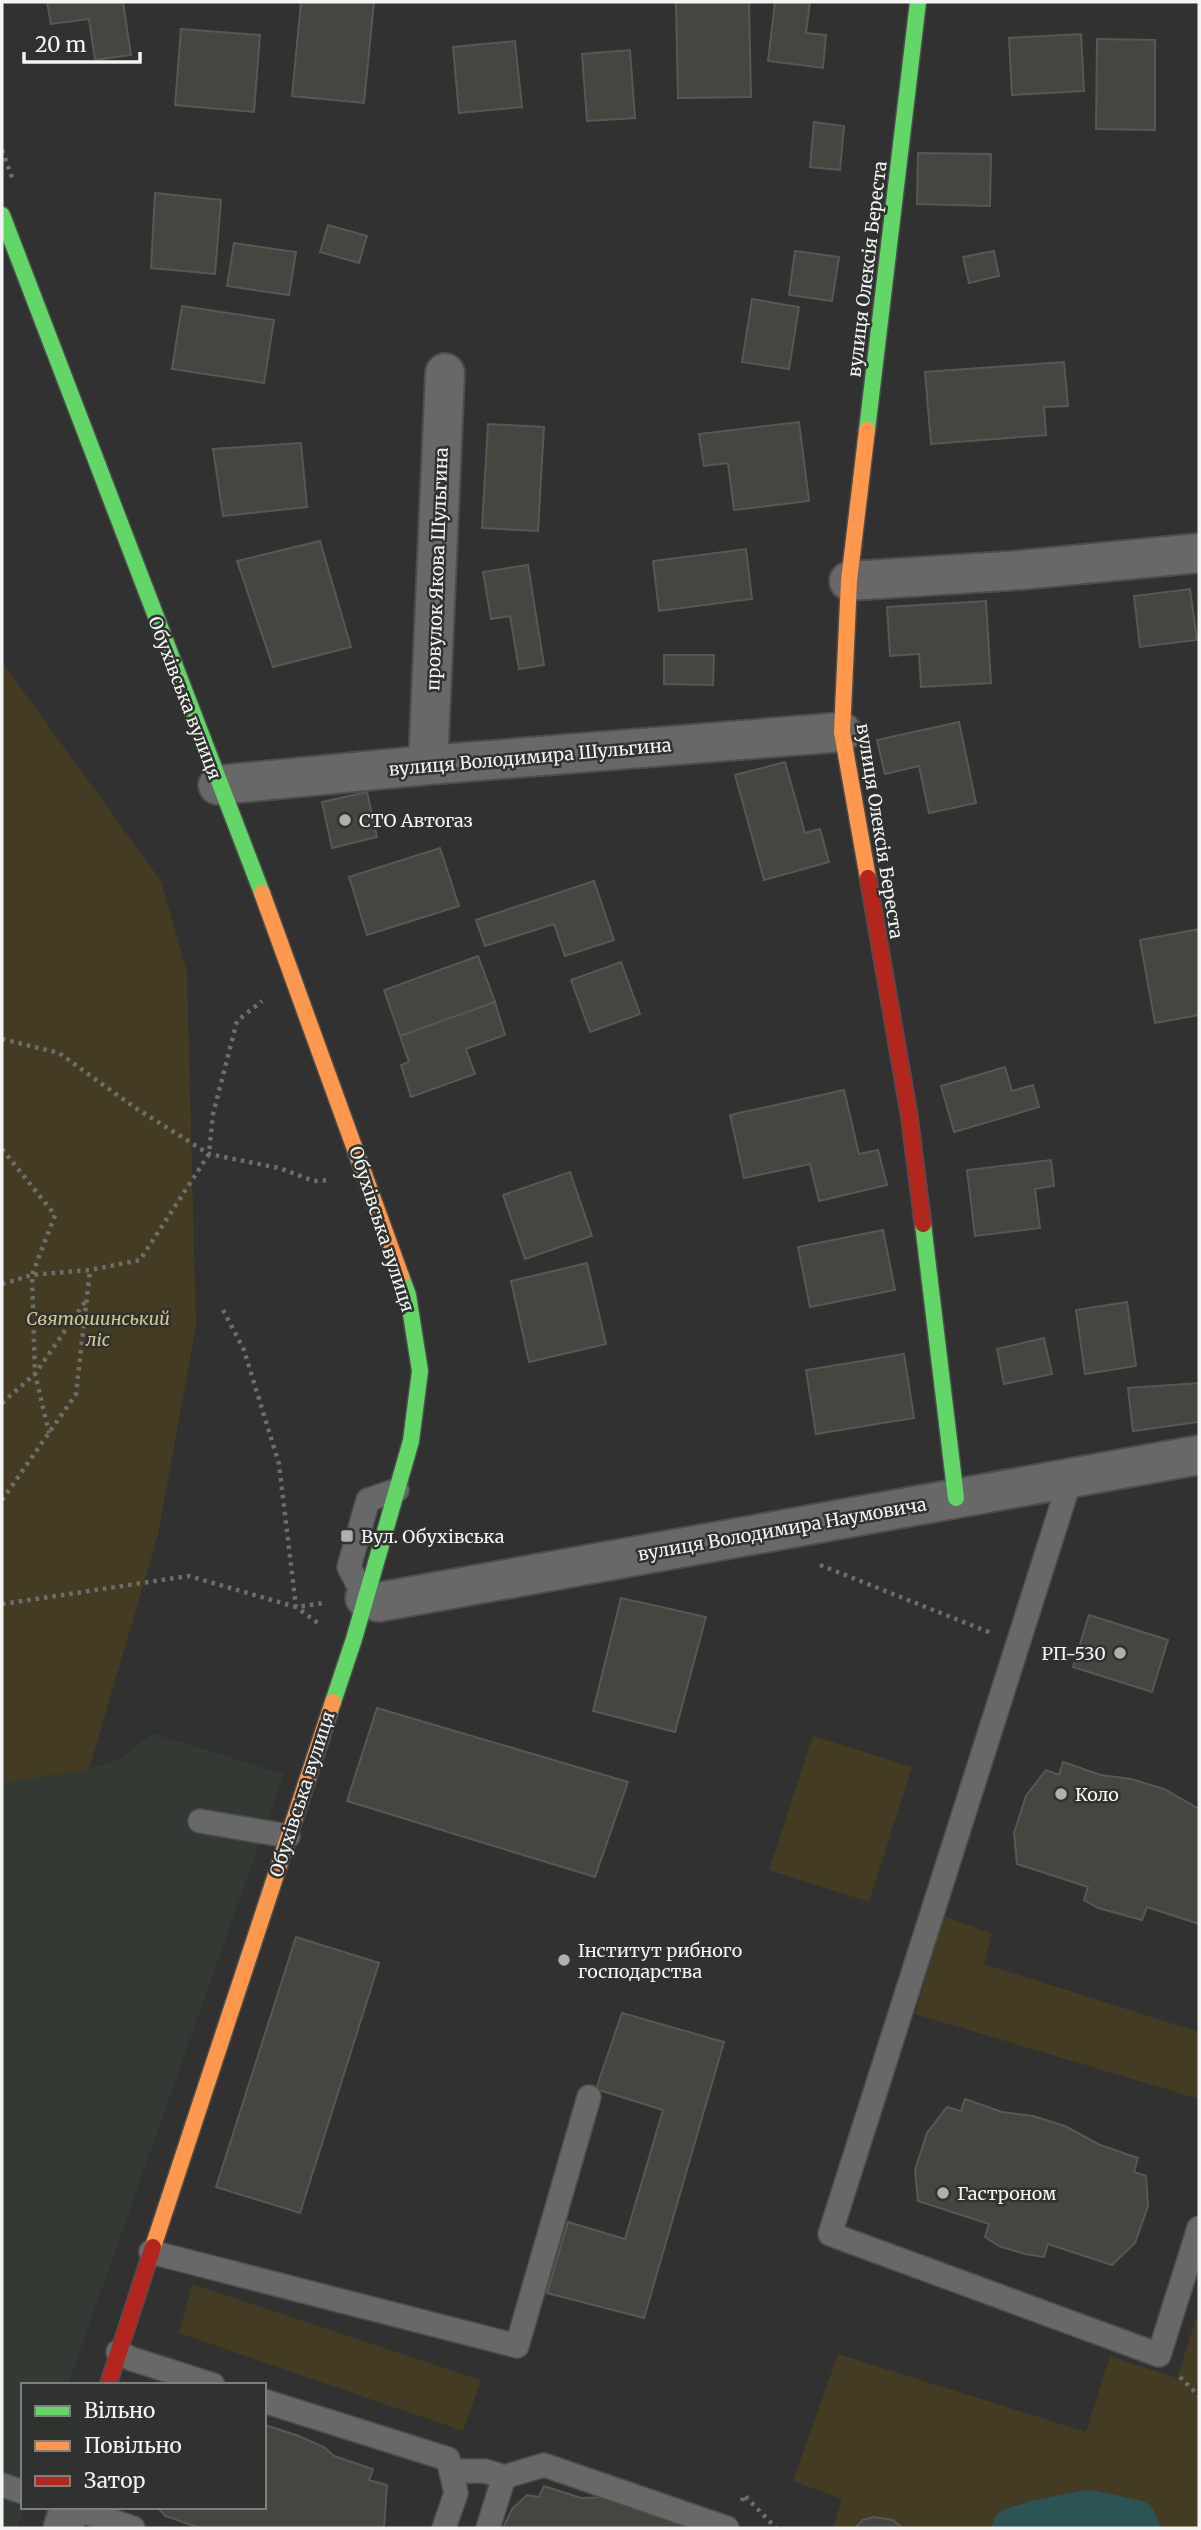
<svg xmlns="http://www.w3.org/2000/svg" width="1201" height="2530" viewBox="0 0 1201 2530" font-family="Merriweather,serif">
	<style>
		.built { fill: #323a33 }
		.green { fill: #433c22 }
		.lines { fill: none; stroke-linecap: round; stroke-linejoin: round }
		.canal { stroke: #2c5356; stroke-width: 40 }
		.building { fill: #444640; stroke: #575856; stroke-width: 2 }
		.lane-casing { stroke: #4c4e4d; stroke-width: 26 }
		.street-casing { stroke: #4c4e4d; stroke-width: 42 }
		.fast-casing { stroke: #4c4e4d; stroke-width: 19 }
		.slow-casing { stroke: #4c4e4d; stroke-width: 19 }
		.jam-casing { stroke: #4c4e4d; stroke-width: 19 }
		.path { stroke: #6c6e6c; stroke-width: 4.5; stroke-dasharray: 3.5 5; stroke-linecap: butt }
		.lane { stroke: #676867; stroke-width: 23 }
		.street { stroke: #676867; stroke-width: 38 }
		.fast { stroke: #63d668; stroke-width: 16 }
		.slow { stroke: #ff974d; stroke-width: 16 }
		.jam { stroke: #b3261e; stroke-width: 16 }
		.poi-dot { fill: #aeb0af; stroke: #2f322f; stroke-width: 2.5 }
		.labels { text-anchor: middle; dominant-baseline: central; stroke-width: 5; stroke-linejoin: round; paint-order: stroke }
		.street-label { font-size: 18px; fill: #f2f5f3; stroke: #2f322f }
		.poi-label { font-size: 18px; fill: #f2f5f3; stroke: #2f322f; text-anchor: start }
		.park-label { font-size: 18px; font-style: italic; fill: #d7c68d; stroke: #2f322f }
	</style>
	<rect width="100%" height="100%" fill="#303130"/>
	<path class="built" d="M152,1733L284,1774L68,2385H23V2507H25L17,2528H2V1783L89,1769L122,1758Z"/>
	<path class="green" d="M2,662L161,881L187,972L196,1326L158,1535L89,1769L2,1783Z
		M813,1736L912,1767L869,1902L769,1870Z
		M944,1916L992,1934L984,1964L1199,2032V2099L915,2014Z
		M192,2284L481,2380L463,2431L179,2333Z
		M1199,2309V2528H833L842,2499L793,2481L838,2354L1086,2432L1110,2356L1177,2378Z"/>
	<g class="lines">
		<path class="canal" d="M1012,2528L1037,2520L1089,2510L1136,2520L1140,2528"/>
	</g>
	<path class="building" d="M47,2H123L131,55L95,60L89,19L51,24Z
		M301,2H374L364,103L292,96Z
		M676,2H749L751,97L678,98Z
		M775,2H810L806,33L826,35L823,68L768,61Z
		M181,29L260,35L254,112L175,105Z
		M1081,34L1084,91L1012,95L1009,38Z
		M1097,39L1155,40V130L1096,129Z
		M515,41L522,107L459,113L453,47Z
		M630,50L635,118L587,121L582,54Z
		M814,122L844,126L840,170L810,167Z
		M918,153L991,154L990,206L917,204Z
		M155,193L221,200L215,274L151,268Z
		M328,225L367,236L359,263L320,252Z
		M234,243L296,252L289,295L227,286Z
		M795,251L839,257L832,301L789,295Z
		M994,251L999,276L969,283L963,257Z
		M752,299L799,307L789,369L742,362Z
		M182,306L274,320L264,383L172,369Z
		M1064,362L1068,406L1044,407L1046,435L931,444L925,372Z
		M799,422L809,501L734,510L728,463L704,466L699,434Z
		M488,424L544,427L538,531L482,528Z
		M301,443L307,507L223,516L213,449Z
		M320,541L351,647L273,667L237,561Z
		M746,549L752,599L659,611L653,561Z
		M528,565L544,665L519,669L510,616L491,619L483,572Z
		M1190,589L1197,640L1140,647L1134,596Z
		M986,601L991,683L921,687L919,654L890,656L887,607Z
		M664,655H714L713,685L664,684Z
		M959,722L976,803L929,813L919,766L885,774L877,740Z
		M785,762L805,833L820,829L829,862L764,880L735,775Z
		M367,792L377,837L332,848L322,802Z
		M440,848L459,906L367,935L349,877Z
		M594,881L614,940L565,956L554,924L485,946L476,920Z
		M1199,929V1015L1155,1023L1140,940Z
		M478,956L495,1002L400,1036L384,990Z
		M621,962L640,1014L590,1032L571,980Z
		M495,1002L505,1035L466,1049L475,1074L411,1097L401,1065L409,1062L400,1036Z
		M1005,1067L1012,1091L1033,1085L1039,1107L954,1132L941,1086Z
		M844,1090L859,1154L878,1150L887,1185L819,1201L810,1164L744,1178L730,1115Z
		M1051,1160L1054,1186L1035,1189L1040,1228L975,1236L967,1170Z
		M570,1172L592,1236L525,1259L503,1195Z
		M883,1230L895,1290L810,1307L798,1247Z
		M587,1263L606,1344L529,1362L511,1281Z
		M1127,1302L1136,1366L1085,1374L1076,1310Z
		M1044,1338L1052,1374L1004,1384L997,1349Z
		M904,1354L914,1418L816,1434L806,1370Z
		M1199,1383V1422L1133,1431L1128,1388Z
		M621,1598L706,1617L675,1732L593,1711Z
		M1089,1615L1168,1640L1152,1692L1073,1667Z
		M377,1708L628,1782L595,1877L347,1801Z
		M1063,1762L1101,1775L1131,1779L1164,1789L1199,1809V1924L1147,1907L1142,1920L1098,1908L1084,1900L1088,1887L1017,1864L1014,1833L1026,1796L1046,1770L1059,1775Z
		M296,1937L379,1963L300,2213L216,2187Z
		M622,2013L724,2042L644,2318L547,2293L568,2222L625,2239L663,2110L596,2089Z
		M965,2099L1002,2112L1033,2116L1065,2126L1100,2145L1138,2158L1134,2172L1146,2176L1148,2206L1135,2243L1112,2265L1048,2244L1044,2257L1025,2254L999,2246L985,2237L989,2224L918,2201L915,2170L927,2133L947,2107L961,2111Z
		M265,2425L296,2435L324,2447L334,2456L373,2469L369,2480L387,2485L384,2528H200L165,2516L157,2507H264Z
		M544,2486L581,2498L611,2497L670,2518L685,2528H503L512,2509L527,2495L539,2497Z
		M873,2517L893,2520L902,2528H855L863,2520Z"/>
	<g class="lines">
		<defs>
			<path id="lane" d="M1070,1480L830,2234L1159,2355L1199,2228
				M365,1598L349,1567L368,1500L397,1490
				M200,1821L288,1836
				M151,2252L517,2346L589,2097
				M118,2352L132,2359L213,2385
				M264,2401L448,2459L456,2493L444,2528
				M451,2471H485L504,2477L488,2528
				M504,2477L544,2465L727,2528
				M2,2485L23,2492
				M70,2507L133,2528"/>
			<path id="street" d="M849,581L1021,570L1199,553
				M428,765L445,373
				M218,785L428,765L842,732
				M365,1598L379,1602L1199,1455
				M63,2528L70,2507"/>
			<path id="fast" d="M2,215L262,893
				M867,430L918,2
				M923,1224L956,1498
				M333,1702L354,1639L411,1441L420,1371L408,1295L401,1276"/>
			<path id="slow" d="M867,430L849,581L842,732L868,878
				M262,893L401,1276
				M153,2247L333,1702"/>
			<path id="jam" d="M868,878L909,1114L923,1224
				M108,2385L153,2247"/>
		</defs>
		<use href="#lane" class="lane-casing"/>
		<use href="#street" class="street-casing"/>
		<use href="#fast" class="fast-casing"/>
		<use href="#slow" class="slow-casing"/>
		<use href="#jam" class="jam-casing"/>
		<path class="path" d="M2,150L13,180
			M2,1039L59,1053L134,1107L209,1154L279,1168L314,1181L328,1180
			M2,1149L55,1215L32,1275L35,1374L49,1433
			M2,1284L32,1275L90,1270L140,1260L209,1154L213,1114L237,1021L262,1001
			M223,1310L244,1350L279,1464L296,1607L318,1623
			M2,1403L35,1374L87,1299
			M2,1500L76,1394L90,1270
			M820,1565L991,1633
			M2,1604L189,1576L296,1607L323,1603
			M1180,2377L1199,2396
			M742,2501L744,2495L776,2528"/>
		<use href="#lane" class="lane"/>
		<use href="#street" class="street"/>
		<use href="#fast" class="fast"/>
		<use href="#slow" class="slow"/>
		<use href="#jam" class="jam"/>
	</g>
	<g class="poi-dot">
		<circle cx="345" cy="820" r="7"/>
		<rect x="340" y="1529" width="14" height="14" rx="3.5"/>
		<circle cx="1120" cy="1653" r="7"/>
		<circle cx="1061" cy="1794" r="7"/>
		<circle cx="564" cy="1960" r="7"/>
		<circle cx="943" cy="2193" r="7"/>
	</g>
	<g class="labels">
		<g class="street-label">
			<text transform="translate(867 269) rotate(-83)">вулиця Олексія Береста</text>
			<text transform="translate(437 569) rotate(-88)">провулок Якова Шульгина</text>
			<text transform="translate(185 698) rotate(69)">Обухівська вулиця</text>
			<text transform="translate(530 757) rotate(-5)">вулиця Володимира Шульгина</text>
			<text transform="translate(880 831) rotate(81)">вулиця Олексія Береста</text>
			<text transform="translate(382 1229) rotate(72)">Обухівська вулиця</text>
			<text transform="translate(782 1529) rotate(-10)">вулиця Володимира Наумовича</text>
			<text transform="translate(302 1794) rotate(-72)">Обухівська вулиця</text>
		</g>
		<g class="poi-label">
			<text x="359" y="820">СТО Автогаз</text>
			<text x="361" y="1536">Вул. Обухівська</text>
			<text x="1106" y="1653" text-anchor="end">РП-530</text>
			<text x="1075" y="1794">Коло</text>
			<text x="578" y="1950">Інститут рибного<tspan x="578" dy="21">господарства</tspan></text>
			<text x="957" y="2193">Гастроном</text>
		</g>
		<g class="park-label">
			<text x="98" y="1318">Святошинський<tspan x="98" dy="21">ліс</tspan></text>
		</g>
	</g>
	<rect width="1201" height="2530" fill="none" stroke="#f2f5f3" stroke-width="7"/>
	<rect x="21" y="2383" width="245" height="126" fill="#2f322f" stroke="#7d807d" stroke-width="2"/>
	<rect x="35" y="2406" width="35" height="10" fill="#63d668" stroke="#7d807d" stroke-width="2"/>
	<text x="84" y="2418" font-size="21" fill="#f2f5f3">Вільно</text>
	<rect x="35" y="2441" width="35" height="10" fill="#ff974d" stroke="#7d807d" stroke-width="2"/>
	<text x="84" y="2453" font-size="21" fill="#f2f5f3">Повільно</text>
	<rect x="35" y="2476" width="35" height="10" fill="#b3261e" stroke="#7d807d" stroke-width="2"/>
	<text x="84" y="2488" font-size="21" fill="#f2f5f3">Затор</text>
	<path d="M24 52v10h116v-10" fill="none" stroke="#f2f5f3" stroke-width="3.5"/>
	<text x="35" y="52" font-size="21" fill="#f2f5f3" stroke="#2f322f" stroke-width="5" paint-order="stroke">20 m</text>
</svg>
